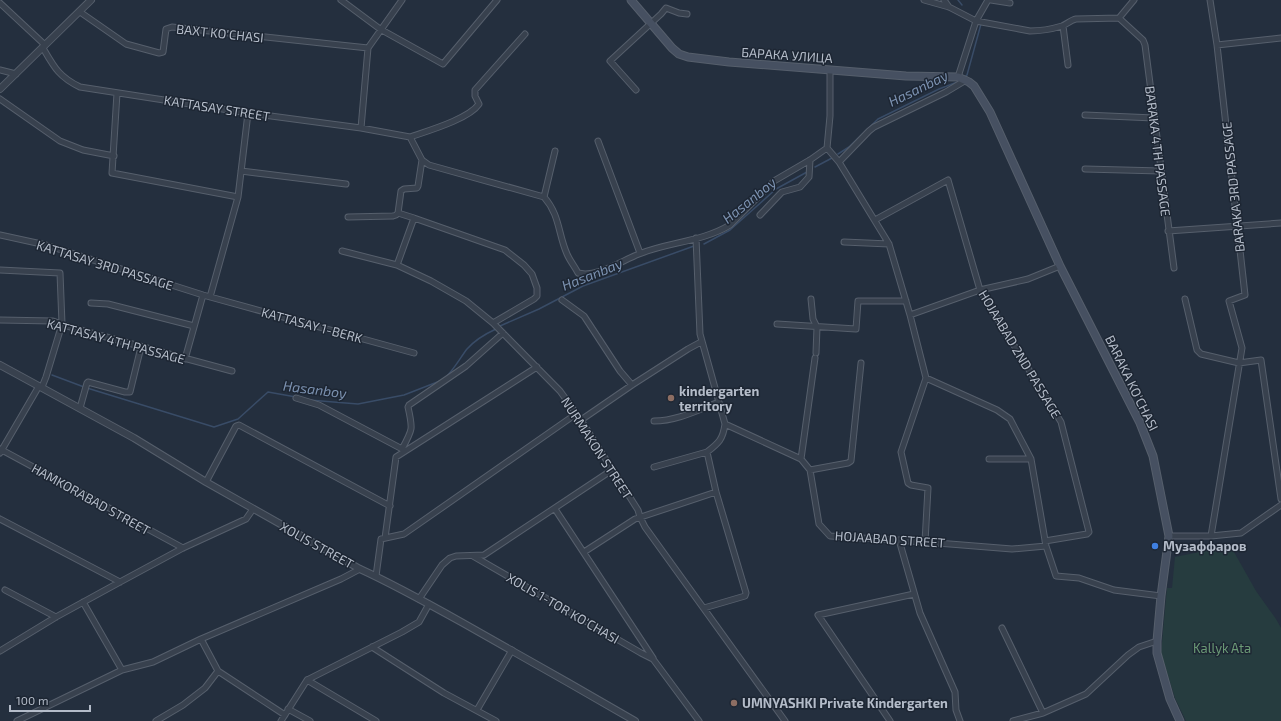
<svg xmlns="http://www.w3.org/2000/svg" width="1281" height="721" viewBox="0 0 1281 721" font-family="'Exo 2',sans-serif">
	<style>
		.green { fill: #263c3f }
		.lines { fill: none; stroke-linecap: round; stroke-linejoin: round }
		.stream { stroke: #394c67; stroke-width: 1.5 }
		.minor-casing { stroke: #565f6c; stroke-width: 7 }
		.tertiary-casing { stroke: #565f6c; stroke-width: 8 }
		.secondary-casing { stroke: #565f6c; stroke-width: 9 }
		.minor { stroke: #38414e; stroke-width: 5 }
		.tertiary { stroke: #38414e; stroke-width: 6 }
		.secondary { stroke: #465061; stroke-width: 7 }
		.education-dot { fill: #8d6e63; stroke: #1d2633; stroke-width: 1.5 }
		.shop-dot { fill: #3f7fe0; stroke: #1d2633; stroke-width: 1.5 }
		.labels { text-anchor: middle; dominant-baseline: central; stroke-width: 3; stroke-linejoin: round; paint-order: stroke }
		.street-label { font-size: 13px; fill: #b4bcc9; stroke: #1d2633 }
		.poi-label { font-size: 13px; font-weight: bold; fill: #b4bcc9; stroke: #1d2633; text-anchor: start }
		.park-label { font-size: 13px; fill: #6b9a76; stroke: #1d2633 }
		.water-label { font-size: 14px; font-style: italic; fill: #7c92b1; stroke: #1d2633 }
	</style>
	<rect width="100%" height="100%" fill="#242f3e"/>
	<path class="green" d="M1225,547H1229L1234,552L1256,591L1276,619L1281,628V721H1186L1175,698L1161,653L1167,588H1172L1175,557Z"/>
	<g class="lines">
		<path class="stream" d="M958,0L962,5
			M964,77L967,75L981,24
			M838,154L849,147L878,119L939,89L960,81
			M815,167L832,158
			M704,244L730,230L776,189L807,172
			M500,326L539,309L583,286L694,246
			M52,375L84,387
			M446,377C455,368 460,358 467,349C475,340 485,334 496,329
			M87,388L214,427L238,419L268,392L296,397
			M309,400L358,404L404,395L440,381"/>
		<defs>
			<path id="minor" d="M341,0L380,29L443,64L497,0
				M924,0L949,7L976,21L1030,31C1040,31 1052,29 1062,26C1067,24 1071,20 1076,19L1119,18L1143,40L1145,45L1174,268
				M944,0L949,7
				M991,0L1010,3
				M1210,0L1217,45L1245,295L1229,301L1242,348L1211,536
				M0,3L45,45
				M80,12L126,44L159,53L163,52L166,29L172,27L368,48
				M1119,18L1134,0
				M1063,26L1068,65
				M1217,45L1281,38
				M43,48C54,67 59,77 80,87L248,113L361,128L410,137
				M0,70L16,74
				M958,77L976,21L988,0
				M636,90L610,61L661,14L666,8L679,13L687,14
				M117,93L112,173L238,197
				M0,99L60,141L83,150L114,156
				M1085,115L1154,118
				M361,128L368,48L402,0
				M410,137L422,160L429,165L544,197C560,215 558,234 567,254C570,261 575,267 578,273C597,278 621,261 639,254C668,242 702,242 730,225L774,181L810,160L827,148L830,116V70
				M410,137C427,131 469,119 479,104L475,96V90L525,34
				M598,141L640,253
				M827,148L839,162L889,244L910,315L926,378L901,452L908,483L911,485L928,488L925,542
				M839,162L869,131L874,127L946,92L966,80
				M1085,169L1161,171
				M241,171L346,184
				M544,197L555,151
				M760,215L780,194L782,192L800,187L809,177L810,160
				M348,217L393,216L396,215L398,213
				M414,218L505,250L524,265L532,274L537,288V296L534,299L493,323
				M875,220L948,180L980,290L1061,422L1089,532L1087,534L1045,541
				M1168,231L1281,223
				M0,235L46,245L203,295L414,353
				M696,238L700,334L725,424C723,439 719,443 707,452L716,492L746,593L745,596L704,608
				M844,242L889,244
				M342,251L397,265L431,281L466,301L493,323L560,391L581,420L638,510L640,517L645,527L785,721
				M397,265L414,218L398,213L401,191L404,189L417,188L418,186L422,160
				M0,270L60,273L62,324L46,377L42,387
				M210,297L238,197L248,113
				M811,299L813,319L817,327L816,353
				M1185,299L1197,350L1201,354L1239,363L1261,360L1281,499
				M562,300L584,316L620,371L632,385
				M91,303L108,304L194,326
				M910,315L980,290L1028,279L1060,266
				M0,320L53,321L73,328L232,371
				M777,324L856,329L858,301H906
				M185,359L203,295
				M926,378L997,410L1010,419L1031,459L1046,546L1056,576L1079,578L1114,590L1161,596
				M296,398L319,405L404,450
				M80,408L87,383L88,382L125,392H130L141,347
				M581,420L632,385L688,349L701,342
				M654,421C677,421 698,410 719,402
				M725,424L801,459L810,470L819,524L830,536L925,542L1012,549L1046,546
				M0,449L183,548
				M402,449C413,429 413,429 408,407L409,405L466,366L503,333
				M0,453L39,386
				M801,459L815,358
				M989,459H1031
				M654,467L707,452
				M810,470L848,463L851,461L861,363
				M206,482L236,426L239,425L390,506
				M555,509L653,658
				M0,519L120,582
				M1169,536H1211L1241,533L1281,505
				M385,538L396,457L537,367
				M899,540L920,613L955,692L956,710L960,721
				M584,552L635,519L716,492
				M473,556L641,653L653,659L699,721
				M376,576L381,539L404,534L576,414
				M5,590L56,617
				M419,599L442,565L450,558L456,556L484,555L612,470
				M83,602L122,670
				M1002,628L1043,713
				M372,647L444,693L496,721
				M0,651L56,617L120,582L183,548L246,519L253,509
				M218,671L285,715
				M307,680L376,721
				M288,709L310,721
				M477,710L512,650
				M17,721L122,670L153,662L201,639L341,579L360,569
				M156,721L183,705L205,688L218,671L201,639
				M281,721L307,680L402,632L419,622L429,604
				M890,721L818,615L914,594
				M1013,721L1043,713L1086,694L1128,655L1139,647L1157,641"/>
			<path id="tertiary" d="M0,89L91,0
				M0,365L134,438L206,482L360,569C395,585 429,604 463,623C520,655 578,688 635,721"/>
			<path id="secondary" d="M631,0L672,48L679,54L688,57L729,62L906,76L958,77L969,82L974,86L990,112L1060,266L1140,423L1153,456L1169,536L1161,596L1157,641V653L1170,699L1180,721"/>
		</defs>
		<use href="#minor" class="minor-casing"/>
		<use href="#tertiary" class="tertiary-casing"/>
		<use href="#secondary" class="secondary-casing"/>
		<use href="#minor" class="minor"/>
		<use href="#tertiary" class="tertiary"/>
		<use href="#secondary" class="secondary"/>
	</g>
	<g class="education-dot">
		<circle cx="671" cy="398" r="4"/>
		<circle cx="734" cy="703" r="4"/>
	</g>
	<circle class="shop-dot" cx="1155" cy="546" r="4"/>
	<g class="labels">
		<g class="street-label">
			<text transform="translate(220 33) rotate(6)">BAXT KO'CHASI</text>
			<text transform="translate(787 55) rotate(4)">БАРАКА УЛИЦА</text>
			<text transform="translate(217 108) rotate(9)">KATTASAY STREET</text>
			<text transform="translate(1158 151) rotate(83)">BARAKA 4TH PASSAGE</text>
			<text transform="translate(1233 187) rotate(-96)">BARAKA 3RD PASSAGE</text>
			<text transform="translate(105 265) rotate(17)">KATTASAY 3RD PASSAGE</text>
			<text transform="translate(312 325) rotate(15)">KATTASAY 1-BERK</text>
			<text transform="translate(116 341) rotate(15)">KATTASAY 4TH PASSAGE</text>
			<text transform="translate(1020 354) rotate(59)">HOJAABAD 2ND PASSAGE</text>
			<text transform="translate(1132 383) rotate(64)">BARAKA KO'CHASI</text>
			<text transform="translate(597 448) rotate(57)">NURMAKON STREET</text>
			<text transform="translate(91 499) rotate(29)">HAMKORABAD STREET</text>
			<text transform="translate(890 539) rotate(4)">HOJAABAD STREET</text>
			<text transform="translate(317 545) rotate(29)">XOLIS STREET</text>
			<text transform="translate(563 608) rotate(30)">XOLIS 1-TOR KO'CHASI</text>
		</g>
		<g class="poi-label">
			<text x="679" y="391">kindergarten<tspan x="679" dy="15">territory</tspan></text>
			<text x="1163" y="546">Музаффаров</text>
			<text x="742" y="703">UMNYASHKI Private Kindergarten</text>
		</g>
		<g class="park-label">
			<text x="1222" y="648">Kallyk Ata</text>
		</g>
		<g class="water-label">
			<text transform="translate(918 88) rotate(-26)">Hasanbay</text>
			<text transform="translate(749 200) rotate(-39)">Hasanboy</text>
			<text transform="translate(592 274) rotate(-22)">Hasanbay</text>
			<text transform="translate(315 389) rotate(7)">Hasanboy</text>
		</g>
	</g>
	<path d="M10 705v6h80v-6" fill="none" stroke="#b4bcc9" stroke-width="2"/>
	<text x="16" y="705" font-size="12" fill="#b4bcc9" stroke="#1d2633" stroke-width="3" paint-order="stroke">100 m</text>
</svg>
